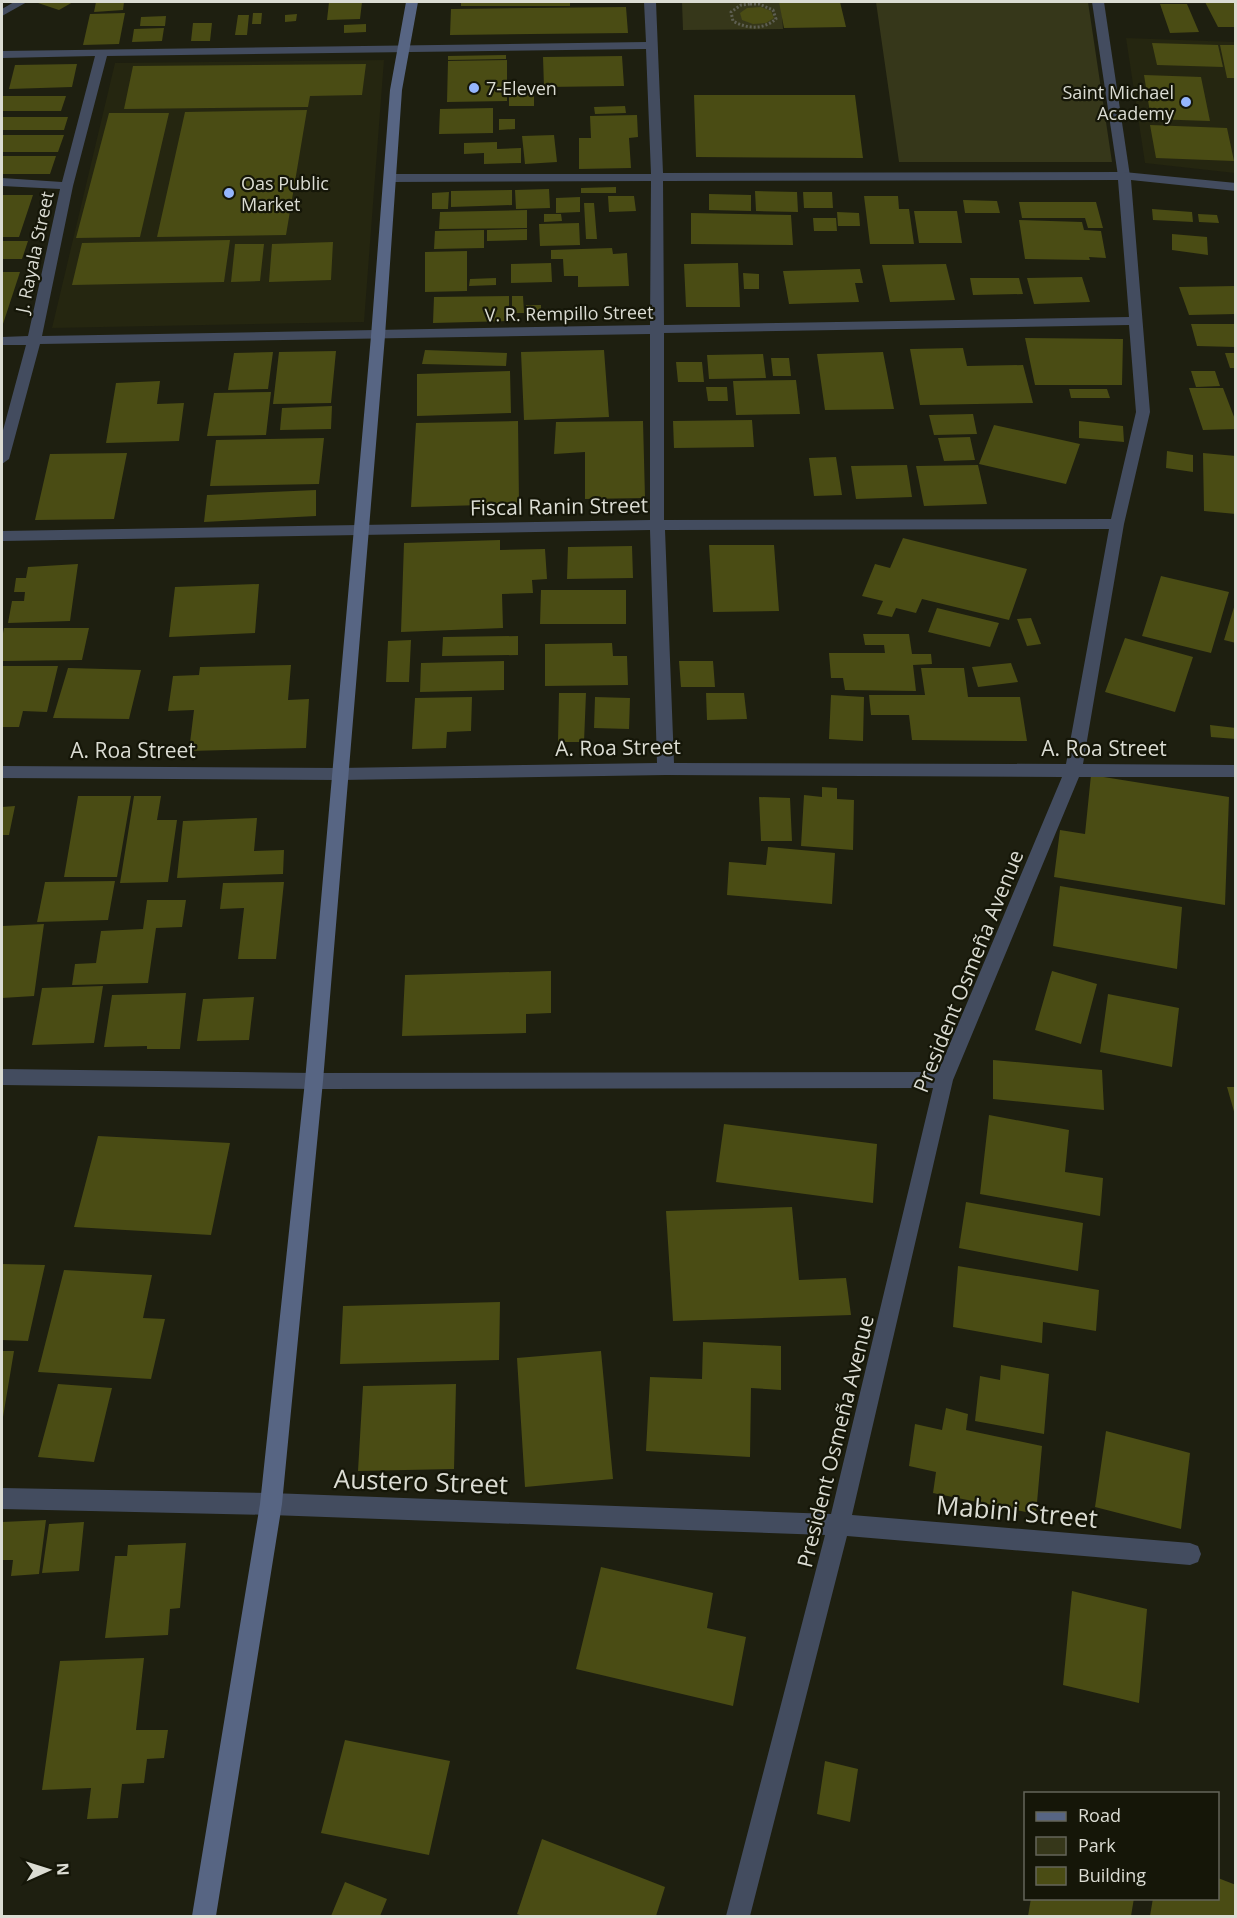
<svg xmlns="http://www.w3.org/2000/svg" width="1237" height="1918" viewBox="0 0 1237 1918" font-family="'Open Sans',sans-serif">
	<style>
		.built { fill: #252610 }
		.green { fill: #36371a }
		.building { fill: #4a4c14 }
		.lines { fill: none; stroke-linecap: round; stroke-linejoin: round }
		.path { stroke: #5e5f52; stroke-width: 3; stroke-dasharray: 2 2; stroke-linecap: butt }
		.service { fill: #434c5f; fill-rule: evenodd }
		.minor { fill: #434c5f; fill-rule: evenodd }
		.secondary { fill: #576583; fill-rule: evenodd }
		.poi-dot { fill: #95b6fd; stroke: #151608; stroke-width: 2 }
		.labels { text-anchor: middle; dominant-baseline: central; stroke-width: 4.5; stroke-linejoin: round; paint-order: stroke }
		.far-poi-label { font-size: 18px; fill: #dbdcd3; stroke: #151608; text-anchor: start }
		.far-street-label { font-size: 18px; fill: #dbdcd3; stroke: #151608 }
		.street-label { font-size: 21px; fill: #dbdcd3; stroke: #151608 }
		.near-street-label { font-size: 26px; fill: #dbdcd3; stroke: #151608 }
	</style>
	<rect width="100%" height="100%" fill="#1e1f10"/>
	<path class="built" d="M1126,38L1235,42V173L1145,163Z
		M384,60L364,322L52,328L115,63Z"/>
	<path class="green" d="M682,2H781L783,29L683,30Z
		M876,2H1088L1112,162H899Z"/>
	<path class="building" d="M35,2H73L59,10Z
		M96,2H124L123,10L94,12Z
		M329,2H362L360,19L327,20Z
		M461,2H570V6H461Z
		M779,2H840L846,27L784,28Z
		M1205,2H1236V27H1218Z
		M1160,4H1187L1199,32L1170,33Z
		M626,7L628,33L450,35L451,9Z
		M761,7L771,11L774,18L766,23L753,24L742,20L740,13L747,8Z
		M125,13L119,44L83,45L90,14Z
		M253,13H262L261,24H252Z
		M297,14L296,21L285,22V15Z
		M238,15H249L247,35H235Z
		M166,16L165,26H140L141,17Z
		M193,23H212L210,41H191Z
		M366,24V32L344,33V25Z
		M164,28L162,41L132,42L134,29Z
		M1152,43L1218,45L1223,67L1157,65Z
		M1220,45H1236V78H1227Z
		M506,55V59L448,60V56Z
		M622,56L624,86L544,87L543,57Z
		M507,60V101L447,102L448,61Z
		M77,64L72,87L9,89L15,65Z
		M366,64L362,95L310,96L308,107L124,109L133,66Z
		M1144,75L1201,77L1210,121L1151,119Z
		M534,86V106H509V87Z
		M694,95H855L863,158L696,157Z
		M2,96H66L61,111H2Z
		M625,106L626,113L595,114L594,107Z
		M493,108V133L439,134L440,109Z
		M307,110L286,235L157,237L185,112Z
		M109,113H169L140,237L76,238Z
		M637,115L638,137L629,138L631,168L579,169V138H591L590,116Z
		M2,117H68L64,130H2Z
		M499,119H515V129L499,130Z
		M1150,125L1227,128L1234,161L1156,158Z
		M2,135H64L58,152H2Z
		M554,135L557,162L525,164L522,136Z
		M497,142V149L521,148V163L484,164V153L464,154V143Z
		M2,156H56L50,174H2Z
		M616,187V193H581V188Z
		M549,189L550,208L516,209L515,190Z
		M512,190V205L451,207V191Z
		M755,191L797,192L798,212L756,211Z
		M449,192L448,209H432V193Z
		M803,192H832L833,208H804Z
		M709,194L751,195V211L709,210Z
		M2,195H33L19,237H2Z
		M608,196H634L636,211L609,212Z
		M864,196H898L899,209H909L914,244H870Z
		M580,197V212L556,213V198Z
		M963,200L997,201L1000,213H965Z
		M1019,202H1096L1103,228H1088L1085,218H1022Z
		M584,203H594L597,239H586Z
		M1152,209L1192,212L1193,222L1153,220Z
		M527,210V228L439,229L440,212Z
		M914,211H957L962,243H919Z
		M837,212L859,213L860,226H838Z
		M691,213L791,215L793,245L691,244Z
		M544,214H561L562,221L544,222Z
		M1198,214L1217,215L1219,223L1199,222Z
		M813,218H836L837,231H814Z
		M1019,220L1082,222L1084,230L1101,231L1106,258L1089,257L1090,260L1025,259Z
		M579,223L580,245L540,246L539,224Z
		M527,229V240L487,241V230Z
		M484,230V248L434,249L435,231Z
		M1172,234L1207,237L1208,255L1172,250Z
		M230,240L224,282L72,285L82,243Z
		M2,241H28L22,259H2Z
		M333,242L331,280L269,282L272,244Z
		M235,244H264L260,281L231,282Z
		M612,248L613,254L627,253L629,286L578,287V276H564L563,259H551V250Z
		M467,251V291L425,292V252Z
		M551,263L552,282L511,283V264Z
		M738,263L740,307H686L684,264Z
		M946,264L955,300L890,302L882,265Z
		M860,269L863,283H855L859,302L789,304L783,271Z
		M2,272H20L2,327Z
		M743,273L759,274V289H744Z
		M1082,277L1090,302L1034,304L1027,278Z
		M496,278V285L469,286L470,279Z
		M970,278H1019L1023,294L973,295Z
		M1236,286V314L1189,315L1179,287Z
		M509,296V321L433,323L434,297Z
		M512,296H523L524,313H512Z
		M526,305H541V317H526Z
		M1191,324H1236V347L1197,346Z
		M1025,338L1123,339L1122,385H1035Z
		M963,348L967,366L1023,365L1033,403L920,405L910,349Z
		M425,350L507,353L506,366L422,364Z
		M604,350L609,417L524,420L521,352Z
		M336,351L331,403L273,404L279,352Z
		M273,352L268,389L228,390L234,353Z
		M883,352L894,409L825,410L817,354Z
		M1225,353H1236V368H1230Z
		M763,354L766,378L709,379L707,355Z
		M771,358H789L791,376H773Z
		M676,362H702L704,382H678Z
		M510,371L511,413L417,416V374Z
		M1191,371H1215L1220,386L1196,387Z
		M796,380L800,414L736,415L733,381Z
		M160,381L157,404L184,403L179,441L106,443L116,383Z
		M706,387H727L728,401H708Z
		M1189,388H1223L1236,422V429L1203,430Z
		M1069,389H1107L1110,398H1071Z
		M271,392L266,435L207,436L214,393Z
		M332,406L331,429L280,430L282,408Z
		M973,414L977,434L934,435L929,415Z
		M752,420L754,447L674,448L673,421Z
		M518,421L519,504L411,507L416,423Z
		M643,421L645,498L585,499V452L554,454L556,422Z
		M1079,421L1123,426L1124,442L1079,438Z
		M994,425L1080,444L1066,484L979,464Z
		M970,437L975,460L944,461L938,438Z
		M324,438L319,484L210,486L216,440Z
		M1167,451L1193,455V472L1166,468Z
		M127,453L114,519L35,520L50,454Z
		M1203,453L1236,456V514L1204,511Z
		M836,457L842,495L814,496L809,458Z
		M907,465L912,497L856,499L851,466Z
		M978,465L987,504L924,506L916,466Z
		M316,490V516L204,522L207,495Z
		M903,538L1027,569L1009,620L922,599L916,613L896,608L892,617L877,614L883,601L862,596L875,564L890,568Z
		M500,540V550L545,549L547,579L532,580L533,593L502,594L503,628L401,632L404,543Z
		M709,545H774L779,611L713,612Z
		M632,546L633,578L567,579L568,547Z
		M78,564L70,621L8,623L12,601H24L25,592H14L16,578H26L28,567Z
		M1161,576L1229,592L1211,653L1142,636Z
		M259,584L255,633L169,637L175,587Z
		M541,590H626V624H540Z
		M1235,604H1236V643L1224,640Z
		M937,608L999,623L990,647L928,632Z
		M1031,618L1041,644L1027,646L1017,619Z
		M4,628H89L82,660L2,661V639Z
		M863,634H909L912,654H931L932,664L913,665L916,691L845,690L843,678H831L829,653H885L884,645H865Z
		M518,636V655L442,656L443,637Z
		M1125,638L1193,657L1175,712L1105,692Z
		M411,640L409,682H386L388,641Z
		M612,643L613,656H627L628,685L545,686V644Z
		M504,661V690L420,692L421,663Z
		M679,661H713L715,687H681Z
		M1011,663L1018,682L978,687L972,667Z
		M291,665L288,700L309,699L306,748L189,751L194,710L168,711L173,676L199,675L200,667Z
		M2,666H58L47,712L23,711L19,727H2Z
		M68,668L141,670L129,719L53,718Z
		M921,668H964L968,697H1020L1027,741L912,740L909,715H871L869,695H925Z
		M559,693H586L584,742H558Z
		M706,693H744L747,719L707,720Z
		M831,695L864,697L863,741L829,739Z
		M472,697L471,731L447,732L446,748L412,749L415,698Z
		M595,697L630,698L629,729L594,728Z
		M1210,725L1236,728V739L1211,737Z
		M1091,775L1229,797L1225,905L1054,877L1060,830L1085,834Z
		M822,787L837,788V799L854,800L853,850L801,846L804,795L822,797Z
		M78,796H131L117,877H64Z
		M134,796H161L157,820H177L168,882L120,883Z
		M759,797L790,798L792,841H761Z
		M15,806L9,835H2V807Z
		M257,818L254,851L284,850L283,874L177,878L183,821Z
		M768,847L835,853L832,904L727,895L729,862L766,865Z
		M115,881L108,920L37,922L45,882Z
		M284,882L276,959H238L244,908L220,909L223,883Z
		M1060,886L1182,907L1177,969L1053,946Z
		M147,900H186L182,927L156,928L148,983L72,985L75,964L96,963L101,931L143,929Z
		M44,924L34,996L2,998V926Z
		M551,971V1013L526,1014V1033L402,1036L405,975Z
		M1052,971L1097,984L1081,1044L1035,1030Z
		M103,986L94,1043L32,1045L42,988Z
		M186,993L180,1049H147V1046L104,1047L112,995Z
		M1108,994L1179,1008L1172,1067L1100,1052Z
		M254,997L249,1040L197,1041L203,999Z
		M993,1060L1102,1070L1104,1110L993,1099Z
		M1227,1087H1236V1115H1235Z
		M989,1115L1069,1130L1065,1172L1103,1178L1100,1216L980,1194Z
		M724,1124L877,1144L873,1203L716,1182Z
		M98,1136L230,1143L211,1235L74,1227Z
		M966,1202L1083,1223L1078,1271L959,1248Z
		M792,1207L799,1280L846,1278L851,1315L673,1321L666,1211Z
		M2,1264L45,1265L28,1341L2,1340Z
		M958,1266L1099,1290L1096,1331L1043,1322L1042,1343L953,1327Z
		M64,1270L152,1275L143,1318L165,1319L151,1379L38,1372Z
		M500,1302L499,1360L340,1364L343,1306Z
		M703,1342L781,1346V1390L751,1388L750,1457L646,1451L650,1377L702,1379Z
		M2,1351H14L3,1417L2,1416Z
		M601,1351L613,1479L525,1487L517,1358Z
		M1001,1365L1049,1374L1044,1434L975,1421L980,1376L1000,1380Z
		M58,1384L112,1388L94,1462L38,1457Z
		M456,1384L454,1469L358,1471L363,1386Z
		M946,1408L968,1414L966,1430L1042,1446L1036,1514L933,1493L936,1472L909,1466L915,1424L942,1430Z
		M1106,1431L1190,1453L1181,1529L1095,1507Z
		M46,1520L39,1574L11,1576L13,1560H2V1522Z
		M84,1522L79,1571L42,1573L49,1524Z
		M186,1543L180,1608L170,1609L168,1635L105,1638L115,1556H127L128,1545Z
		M601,1567L713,1593L707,1628L746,1637L733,1706L576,1669Z
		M1072,1591L1147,1609L1139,1703L1063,1685Z
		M144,1658L136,1730H168L164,1758L147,1759L144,1783L122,1784L118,1818L87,1819L91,1788L42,1790L60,1661Z
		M345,1740L450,1761L429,1855L321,1833Z
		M825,1761L858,1769L850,1822L817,1814Z
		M542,1839L665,1887L656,1916H523L517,1914Z
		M1218,1878L1236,1885V1916H1150L1153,1898H1218Z
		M345,1882L387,1899L380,1916H331Z
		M1031,1898H1134L1131,1916H1028Z"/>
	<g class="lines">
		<path class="path" d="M750,4H759L773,10L776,19C763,30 747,29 733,21L731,12L741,5Z"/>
		<path class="service" d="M1092,2H1104L1130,176L1124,180L1118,176Z"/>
		<path class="minor" d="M14,2H27L2,16V9Z
			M644,2H656L663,173L1124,172L1236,183V191L1131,180L1150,412L1124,524L1083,764L1236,765V777H1079L953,1080L852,1515L1190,1543L1198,1546L1201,1554L1198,1562L1190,1565L847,1536L750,1916H726L825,1535L271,1515L2,1509V1488L271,1493L831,1514L933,1088L314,1089L2,1085V1069L314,1073L938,1072L1062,777L666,775L339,780L2,778V766L339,768L657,763L650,530L2,541V531L650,520V334L40,344L9,459L2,464V434L26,345H2V337L28,336L60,189L2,186V178L62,182L95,56L2,58V51L646,42ZM646,49L651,174H391L385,178L391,182L651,181L650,325L42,336L73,186L107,56ZM1118,180L1129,317L664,325L663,181ZM1129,325L1136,412L1111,519L664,520V333ZM1109,529L1066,764L674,763L665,530Z"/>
		<path class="secondary" d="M406,2H418L402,90L385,336L323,1081L282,1504L216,1916H192L260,1504L305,1081L371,336L390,90Z"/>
	</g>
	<g class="poi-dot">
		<circle cx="474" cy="88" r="6"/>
		<circle cx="1186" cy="102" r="6"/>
		<circle cx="229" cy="193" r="6"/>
	</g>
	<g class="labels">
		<g class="far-poi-label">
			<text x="486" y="88">7-Eleven</text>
			<text x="1174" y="92" text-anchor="end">Saint Michael<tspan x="1174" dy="21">Academy</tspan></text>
			<text x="241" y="183">Oas Public<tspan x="241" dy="21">Market</tspan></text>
		</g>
		<g class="far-street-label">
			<text transform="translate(34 252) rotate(-78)">J. Rayala Street</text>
			<text transform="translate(569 313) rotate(-1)">V. R. Rempillo Street</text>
		</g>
		<g class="street-label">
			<text transform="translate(559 506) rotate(-1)">Fiscal Ranin Street</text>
			<text transform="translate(618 747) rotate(-1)">A. Roa Street</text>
			<text x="1104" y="748">A. Roa Street</text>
			<text x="133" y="750">A. Roa Street</text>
			<text transform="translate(968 971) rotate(-68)">President Osmeña Avenue</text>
			<text transform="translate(835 1441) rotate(-76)">President Osmeña Avenue</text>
		</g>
		<g class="near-street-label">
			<text transform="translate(421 1481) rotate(2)">Austero Street</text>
			<text transform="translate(1017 1511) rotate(5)">Mabini Street</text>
		</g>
	</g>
	<rect width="1237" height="1918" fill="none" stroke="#dbdcd3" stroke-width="6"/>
	<rect x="1024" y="1792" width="195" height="108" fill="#151608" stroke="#646559" stroke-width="1.5"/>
	<rect x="1036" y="1812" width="30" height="9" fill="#576583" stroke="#646559" stroke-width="1.5"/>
	<text x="1078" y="1822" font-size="18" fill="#dbdcd3">Road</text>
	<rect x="1036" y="1837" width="30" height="18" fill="#36371a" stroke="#646559" stroke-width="1.5"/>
	<text x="1078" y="1852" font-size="18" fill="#dbdcd3">Park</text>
	<rect x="1036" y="1867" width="30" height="18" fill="#4a4c14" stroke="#646559" stroke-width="1.5"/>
	<text x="1078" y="1882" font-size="18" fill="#dbdcd3">Building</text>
	<g transform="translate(48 1870) rotate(87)" stroke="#151608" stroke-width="4.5" paint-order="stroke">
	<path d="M0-4.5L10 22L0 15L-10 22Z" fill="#dbdcd3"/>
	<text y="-9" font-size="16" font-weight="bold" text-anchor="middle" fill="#dbdcd3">N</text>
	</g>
</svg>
